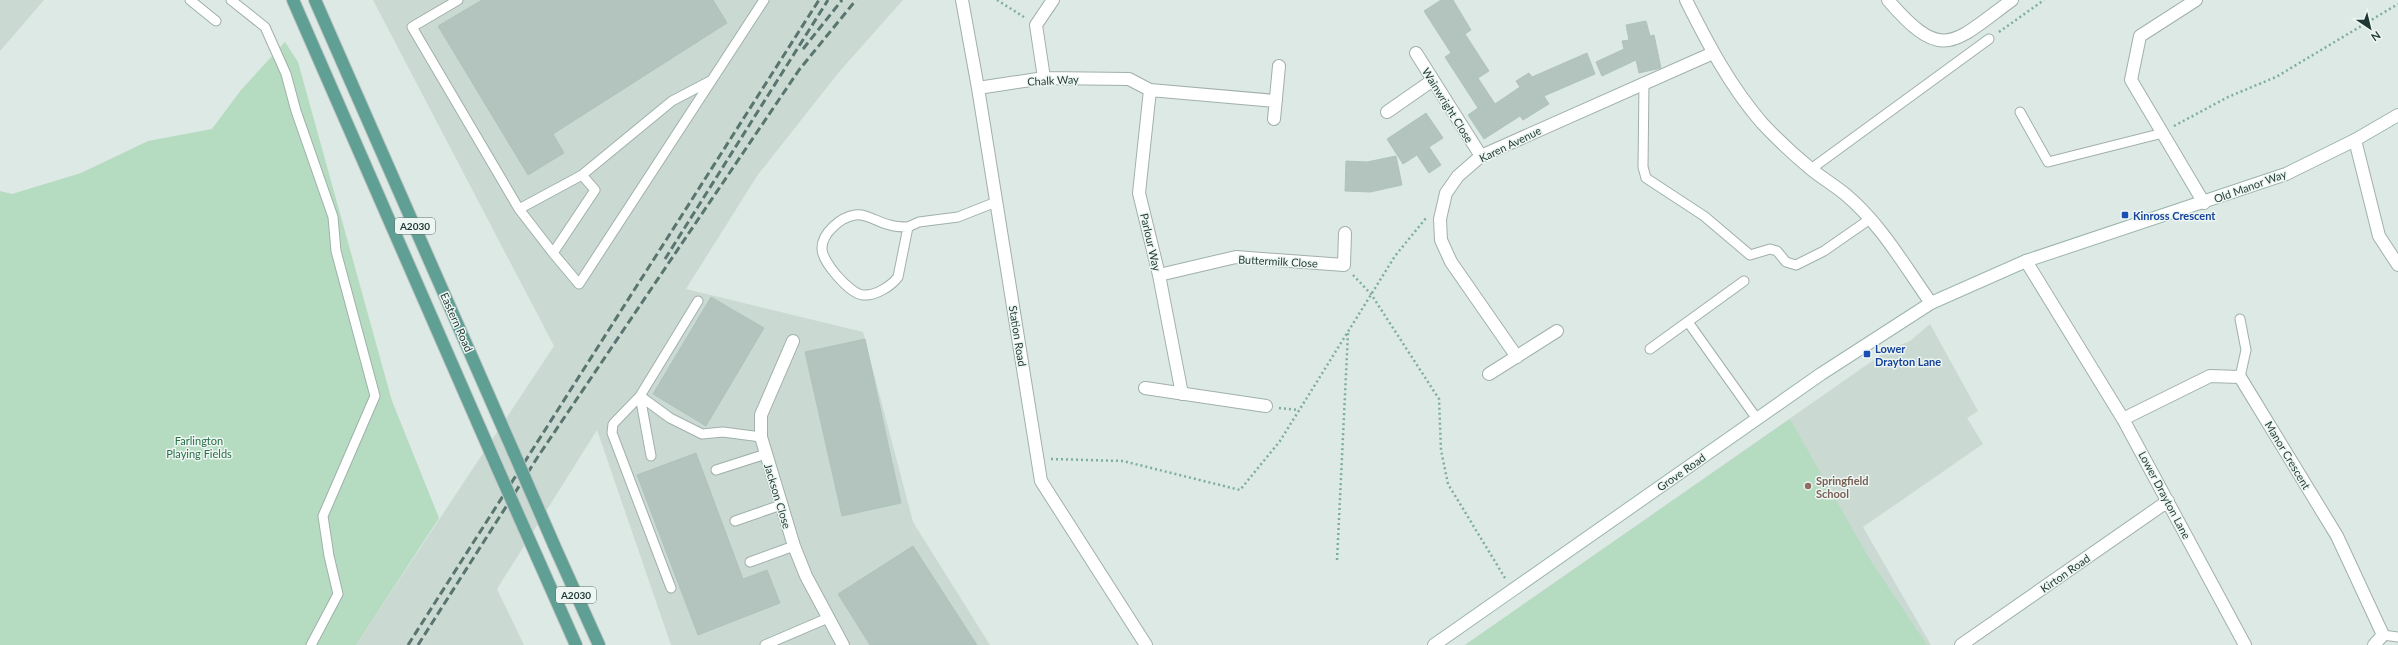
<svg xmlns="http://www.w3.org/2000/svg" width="2398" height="645" viewBox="0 0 2398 645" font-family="Lato,sans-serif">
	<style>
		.built { fill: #cbd9d3 }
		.green { fill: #b5dbc1 }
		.building { fill: #b2c4bd; stroke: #afc3bc }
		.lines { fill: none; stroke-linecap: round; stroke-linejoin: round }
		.lane-casing { stroke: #a0b0ab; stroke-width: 11 }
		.street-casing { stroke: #a0b0ab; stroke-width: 14 }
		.secondary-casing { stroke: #9cb5ad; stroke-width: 14 }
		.primary-casing { stroke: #bcc3c2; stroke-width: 14 }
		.path { stroke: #7dada1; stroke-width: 2.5; stroke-dasharray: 2 3; stroke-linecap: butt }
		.lane { stroke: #fff; stroke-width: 9 }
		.street { stroke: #fff; stroke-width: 12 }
		.secondary { stroke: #fff; stroke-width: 12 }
		.primary { stroke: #609f93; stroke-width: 12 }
		.rail { stroke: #58756f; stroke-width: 3; stroke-dasharray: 8 4; stroke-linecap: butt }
		.primary-bridge-casing { stroke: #bcc3c2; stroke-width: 14; stroke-linecap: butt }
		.primary-bridge { stroke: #609f93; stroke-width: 12 }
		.transit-dot { fill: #1a4fb4; stroke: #edf6f2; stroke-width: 1.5 }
		.education-dot { fill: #8d6e63; stroke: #edf6f2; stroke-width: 1.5 }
		.labels { text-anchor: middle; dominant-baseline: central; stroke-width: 3; stroke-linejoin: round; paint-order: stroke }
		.shield { fill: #edf6f2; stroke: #5d716c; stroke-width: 1 }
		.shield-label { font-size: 10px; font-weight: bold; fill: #1f3833 }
		.street-label { font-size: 11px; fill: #1f3833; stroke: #edf6f2 }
		.transit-label { font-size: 11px; font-weight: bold; fill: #164399; stroke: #edf6f2; text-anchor: start }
		.park-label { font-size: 11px; fill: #296f48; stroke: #edf6f2 }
		.education-label { font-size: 11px; font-weight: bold; fill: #785e54; stroke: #edf6f2; text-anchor: start }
	</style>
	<rect width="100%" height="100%" fill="#dde9e4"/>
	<path class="built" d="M0,0H44L0,51Z
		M373,0H903L839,72L757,176L686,289L863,332L913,522L990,645H671L597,430L497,589L524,645H356L554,346Z
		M1930,324L1978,411L1967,418L1983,444L1863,527L1931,645H1465L1888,350L1910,341Z"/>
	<path class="green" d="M285,42L298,62L392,401L439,518L356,645H0V191L12,194L81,173L148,141L212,129L241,90Z
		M1790,419L1869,558L1927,645H1465Z"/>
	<path class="building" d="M482,0H713L727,23L553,134L564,153L528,175L438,26Z
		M1441,0H1453L1471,30L1465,34L1489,71L1478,78L1495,104L1520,87L1516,81L1529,73L1532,77L1587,53L1595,74L1544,96L1549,104L1523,120L1520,116L1484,139L1468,115L1478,108L1445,57L1451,53L1424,11Z
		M1646,21L1650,36L1654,35L1661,68L1639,73L1636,60L1602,76L1596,62L1624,49L1622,41L1629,40L1626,25Z
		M1426,113L1443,138L1429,147L1441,165L1429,173L1417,155L1403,164L1387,139Z
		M1396,156L1402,185L1370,192L1345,191L1346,161L1367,162Z
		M711,297L764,328L706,426L653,394Z
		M865,339L901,503L842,516L805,352Z
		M696,453L743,579L767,570L780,603L698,635L637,475Z
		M913,546L977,645H870L838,594Z"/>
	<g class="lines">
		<defs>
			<path id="lane" d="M190,0L216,21
				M231,0L265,27L286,74L296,111L333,217L336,251L375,396L323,516L329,556L338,594L311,645
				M458,0L412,27L519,209L553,253
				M1644,82L1643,167L1646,178L1704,216L1750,255L1770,249L1777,251L1786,262L1796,265L1824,251L1870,219
				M2020,112L2048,162L2163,133
				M1811,169L1989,39
				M582,175L672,101L712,80
				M519,209L582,175L595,190L553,253L579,284L764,0
				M908,227C902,227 896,227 890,225C879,223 866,213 855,215C841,217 822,233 822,248C821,261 850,294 863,295C876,296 891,286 898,277L908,227L919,222L958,217L996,202
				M2240,319L2246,350L2240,377
				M1688,322L1757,419
				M1650,349L1744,281
				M651,456L640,396L670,418L702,434L723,432L761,437
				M716,470L766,454
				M735,521L781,505
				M750,562L794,546
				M671,588L612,433L613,424L640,396L698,301
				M2383,635L2398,637
				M765,645L828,618"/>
			<path id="street" d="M962,0L978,88L1041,481L1146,645
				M1686,0C1708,44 1730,86 1762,123C1777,139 1794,155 1811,169C1822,178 1834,185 1845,194C1881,224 1904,265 1931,303
				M1888,0C1943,64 1953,43 2012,0
				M2196,0L2140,36L2131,80L2204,203
				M1416,53L1481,156
				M1044,78L1036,25L1053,0
				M978,88L1044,78L1129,79L1150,90L1276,101
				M1150,90L1139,193L1159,275L1182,394
				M1387,112L1433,80
				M1274,119L1279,66
				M2355,140L2379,236L2398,265
				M2026,261L2123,419L2245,645
				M1159,275L1236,257L1344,265L1345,233
				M793,341L761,415V437L794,546L806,576L843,645
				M1517,357L1451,262L1441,240L1440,219L1446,193L1458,176L1481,156L1713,53
				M1489,374L1557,331
				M1145,388L1266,406
				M2123,419L2210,376L2240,377L2337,536L2383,635L2374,645
				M1961,645L2168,501"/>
			<path id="secondary" d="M1434,645L1821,374L1931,303L2026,261L2286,174L2355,140L2398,115"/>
			<path id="primary" d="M293,0L497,467
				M315,0L514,453
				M554,545L599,645
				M537,557L576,645"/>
		</defs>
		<use href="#lane" class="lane-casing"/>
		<use href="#street" class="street-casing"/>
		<use href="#secondary" class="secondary-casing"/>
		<use href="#primary" class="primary-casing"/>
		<path class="path" d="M997,0L1024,17
			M1999,32L2044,0
			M2174,126L2228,97L2276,77L2398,4
			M1353,275L1371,294L1439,399L1441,450L1448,484L1505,578
			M1279,408L1299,410
			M1051,459L1123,461L1240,490L1280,441L1395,256L1426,218
			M1337,560L1348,333"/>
		<use href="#lane" class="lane"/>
		<use href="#street" class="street"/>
		<use href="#secondary" class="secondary"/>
		<use href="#primary" class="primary"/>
		<path class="rail" d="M803,49L842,0
			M665,259L828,0
			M408,645L819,0
			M418,645L539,455L799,70L856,0"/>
		<defs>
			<path id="primary-bridge" d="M514,453L554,545
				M497,467L537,557"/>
		</defs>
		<use href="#primary-bridge" class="primary-bridge-casing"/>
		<use href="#primary-bridge" class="primary-bridge"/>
	</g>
	<g class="transit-dot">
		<rect x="2121" y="211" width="8" height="8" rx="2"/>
		<rect x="1863" y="350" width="8" height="8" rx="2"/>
	</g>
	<circle class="education-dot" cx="1808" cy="486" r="4"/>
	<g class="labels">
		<g class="shield">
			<rect x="395" y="218" width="40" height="16" rx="3"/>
			<rect x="556" y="587" width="40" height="16" rx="3"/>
		</g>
		<g class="shield-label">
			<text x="415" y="226">A2030</text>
			<text x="576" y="595">A2030</text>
		</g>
		<g class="street-label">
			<text transform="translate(1053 80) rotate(-3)">Chalk Way</text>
			<text transform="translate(1448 105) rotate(58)">Wainwright Close</text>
			<text transform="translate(1510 144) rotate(-26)">Karen Avenue</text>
			<text transform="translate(2250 186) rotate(-20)">Old Manor Way</text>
			<text transform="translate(1151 242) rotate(77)">Parlour Way</text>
			<text transform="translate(1278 261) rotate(3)">Buttermilk Close</text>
			<text transform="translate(457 322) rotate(66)">Eastern Road</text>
			<text transform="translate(1018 336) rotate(81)">Station Road</text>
			<text transform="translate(2288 455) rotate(59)">Manor Crescent</text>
			<text transform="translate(1681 472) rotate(-35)">Grove Road</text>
			<text transform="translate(2165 495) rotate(62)">Lower Drayton Lane</text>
			<text transform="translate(778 496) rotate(73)">Jackson Close</text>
			<text transform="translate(2065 573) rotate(-35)">Kirton Road</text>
		</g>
		<g class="transit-label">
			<text x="2133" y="215">Kinross Crescent</text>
			<text x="1875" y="348">Lower<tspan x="1875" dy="13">Drayton Lane</tspan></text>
		</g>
		<g class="park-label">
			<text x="199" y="440">Farlington<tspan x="199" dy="13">Playing Fields</tspan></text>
		</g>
		<g class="education-label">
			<text x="1816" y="480">Springfield<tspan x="1816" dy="13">School</tspan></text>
		</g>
	</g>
	<g transform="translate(2370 28) rotate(145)" stroke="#edf6f2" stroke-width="3" paint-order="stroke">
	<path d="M0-3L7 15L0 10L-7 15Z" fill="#1f3833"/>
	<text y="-6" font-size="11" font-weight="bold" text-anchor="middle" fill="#1f3833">N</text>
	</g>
</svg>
